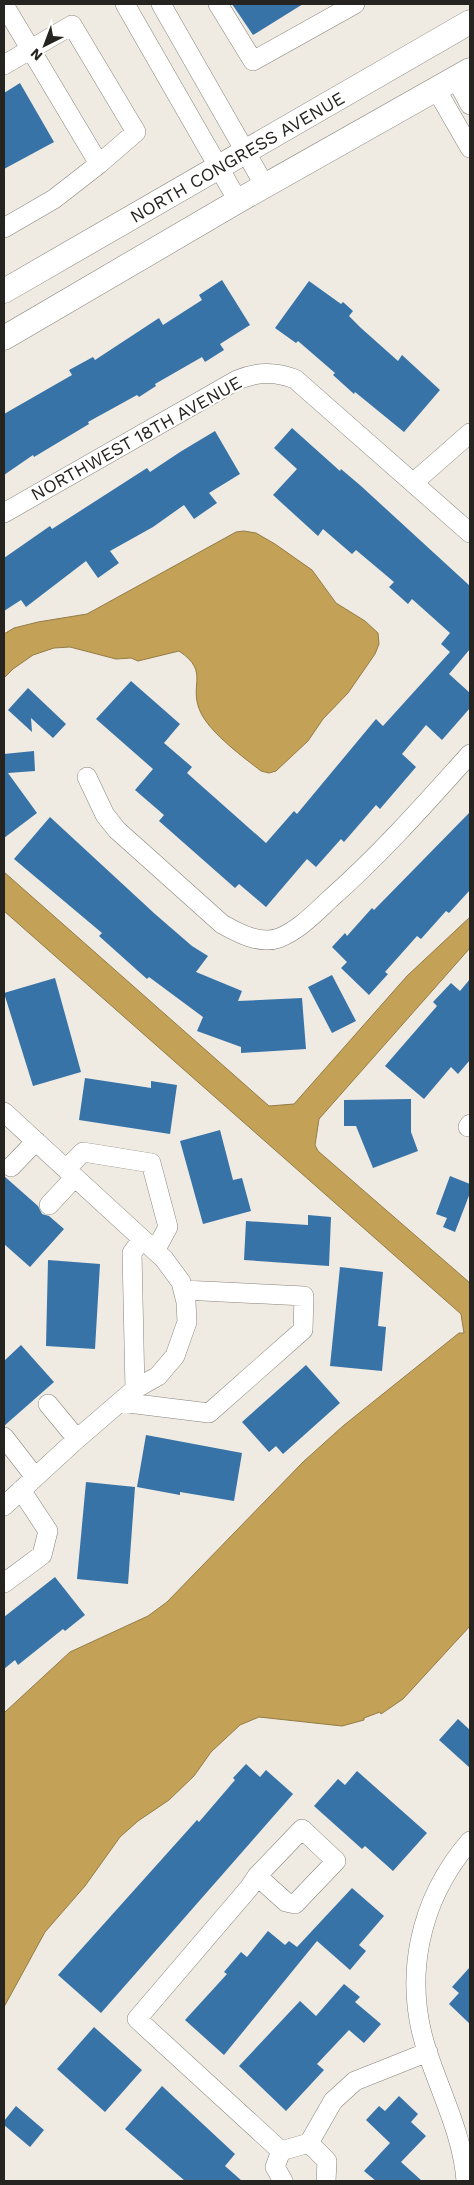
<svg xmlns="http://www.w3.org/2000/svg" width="474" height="2185" viewBox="0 0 474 2185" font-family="'Work Sans',sans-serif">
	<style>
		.water { fill: #c3a156; stroke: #947c46 }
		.building { fill: #3773a7 }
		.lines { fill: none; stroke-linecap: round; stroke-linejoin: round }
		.minor-casing { stroke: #88847c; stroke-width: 20 }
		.major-casing { stroke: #88847c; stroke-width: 25 }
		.minor { stroke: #fff; stroke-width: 19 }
		.major { stroke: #fff; stroke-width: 24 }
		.labels { text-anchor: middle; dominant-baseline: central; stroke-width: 4; stroke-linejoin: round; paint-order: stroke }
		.street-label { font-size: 18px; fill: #262421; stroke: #fff }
	</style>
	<rect width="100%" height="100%" fill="#efeae2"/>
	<path class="water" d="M244,531L256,533L275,544L312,570L336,603L365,621L378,633L379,644L375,654L348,693L323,719L308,741L276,771L269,773L261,771C243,757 213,735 202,715C186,686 212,673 179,651L138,661L131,658L116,659L70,647L54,648L33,655L13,669L4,678V634L14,628L38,622L87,614L207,548L236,532Z
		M4,872L269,1106L294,1104L407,976L470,917V948L319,1119L315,1145L318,1151L470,1283V1626L403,1699L381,1714L380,1712L364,1718V1720L342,1726L259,1717L240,1725L211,1752L194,1776L169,1800L138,1821L120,1837L85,1886L45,1932L4,2007V1713L70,1652L148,1616L167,1602L303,1462L343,1426L459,1333H464L461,1314L4,911Z"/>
	<path class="building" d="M232,4H303L253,35Z
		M20,83L54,142L4,169V93Z
		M222,280L250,325L220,344L224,350L205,362L202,357L155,384L156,386L139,397L137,395L88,422L89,424L34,457L33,455L4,475V414L72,375L69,370L93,357L95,360L159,318L163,325L202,300L199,295Z
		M309,281L341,304L343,302L353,311L349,316L361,328L398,361L402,355L440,390L404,432L355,392L354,394L333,375L335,373L298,341L296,343L275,328Z
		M292,428L340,471L341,469L361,486L470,586V649L449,674L470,693V708L442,740L426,725L402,754L416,767L380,809L376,805L344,842L341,839L316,867L307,859L266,907L239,884L235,888L159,821L164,815L135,790L153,769L96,719L131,681L180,724L164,743L192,767L187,773L266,843L294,811L297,814L376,719L383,726L450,652L441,644L450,633L412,599L408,604L389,587L394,582L356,550L352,554L323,529L318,536L273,495L297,469L274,448Z
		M215,431L240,474L209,493L217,503L194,519L184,505L153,527L110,551L119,563L98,578L86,561L26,607L21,600L4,611V558L50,526L52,529L147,468L150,472L180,452Z
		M28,688L66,724L53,738L31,718L32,732L8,710Z
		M34,751L35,771L8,773L37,813L4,838V754Z
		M470,812V890L449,913L446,911L421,939L417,936L385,972L388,974L369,995L341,968L347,962L332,947L345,933L347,936L372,908L374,910Z
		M50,817L155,914L192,946L208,956L196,972L242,991L238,1001L302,998L306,1049L241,1053V1047L197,1031L203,1017L149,977L147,979L99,936L102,933L14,859Z
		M332,975L356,1021L332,1033L308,987Z
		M55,978L81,1072L33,1086L4,993Z
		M470,979V1060L458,1074L451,1067L424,1099L385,1066L437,1006L433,1002L451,983L460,991Z
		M85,1078L151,1088V1081L177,1085L170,1134L79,1120Z
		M411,1099V1132L418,1151L373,1168L356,1126H344V1100Z
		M220,1130L233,1180L242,1178L251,1211L203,1224L180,1141Z
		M4,1176L38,1206L42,1214L49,1216L64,1229L30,1267L4,1244Z
		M450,1176L470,1184V1193L455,1232L443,1227L447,1218L436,1214Z
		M308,1215L331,1217L329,1266L244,1260L246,1221L308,1225Z
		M48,1260L100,1264L95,1349L46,1346Z
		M340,1267L383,1272L378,1326L386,1327L382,1371L330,1366Z
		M21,1345L54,1382L4,1426V1361Z
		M306,1365L340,1403L283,1454L276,1446L269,1452L242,1422Z
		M146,1435L242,1453L234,1501L180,1492V1495L137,1487Z
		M86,1482L135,1487L128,1584L77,1579Z
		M55,1577L85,1615L65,1631L63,1629L18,1665L15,1660L4,1669V1617Z
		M458,1719L470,1730V1768L439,1740Z
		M246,1764L260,1777L266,1770L293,1794L101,2013L58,1975L197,1820L199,1822L235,1780L233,1778Z
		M357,1771L427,1833L393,1871L365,1846L362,1849L314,1806L338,1779L345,1785Z
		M352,1888L384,1916L359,1945L366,1951L350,1970L317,1941L224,2055L185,2020L227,1974L224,1972L241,1952L247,1957L268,1931L285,1945L289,1941L297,1947Z
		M470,1967V2024L449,2004L459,1993L452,1987Z
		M344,1984L360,1997L355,2002L381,2024L364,2043L349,2030L317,2064L324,2070L286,2111L239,2066L300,2001L316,2016Z
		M94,2027L142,2070L105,2112L57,2069Z
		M162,2086L235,2154L225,2166L242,2181H185L125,2129Z
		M399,2096L418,2114L411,2122L426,2136L401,2162L422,2181H376L364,2171L390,2143L366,2120L379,2106L385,2111Z
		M16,2106L44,2130L30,2147L4,2125V2121Z"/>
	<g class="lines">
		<defs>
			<path id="minor" d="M125,4L238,201
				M161,4L265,186
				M218,4L253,61L355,4
				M4,65L72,25L136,132L99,164L6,8
				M456,79L470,105
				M436,89L470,148
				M4,228L54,199L99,164
				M413,483L470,433
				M4,513L237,380C257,372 274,371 295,379L470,533
				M87,777L105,815L117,830L222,924C238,933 260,945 279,938C299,930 315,913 330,899C381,854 425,804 470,754
				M4,1112L164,1259L181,1282L186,1302L187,1322L175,1356L158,1376L135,1389L77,1439L4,1506
				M468,1127L470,1124
				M11,1167L36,1141
				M66,1169L83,1152L151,1163L168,1227L155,1251
				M49,1205L75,1177
				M135,1389L132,1253L142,1239
				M120,1402L209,1413L303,1330L304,1296L183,1290
				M48,1404L77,1439
				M4,1437L35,1477
				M4,1583L42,1555L48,1531L21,1490
				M257,1876L286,1902L295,1904L336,1861L302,1829L257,1876L249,1888L137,2019L281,2151L275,2167L283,2181
				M309,2143L327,2161L326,2181
				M281,2151L309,2143L333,2101L355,2081L428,2052
				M466,2181C463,2137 442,2096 428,2054C402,1979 419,1900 470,1841"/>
			<path id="major" d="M4,291L470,22
				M4,338L238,201L470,70"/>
		</defs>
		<use href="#minor" class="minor-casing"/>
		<use href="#major" class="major-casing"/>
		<use href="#minor" class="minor"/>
		<use href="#major" class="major"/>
	</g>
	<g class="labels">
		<g class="street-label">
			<text transform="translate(237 157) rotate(-30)">NORTH CONGRESS AVENUE</text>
			<text transform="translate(136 438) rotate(-29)">NORTHWEST 18TH AVENUE</text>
		</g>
	</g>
	<rect width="474" height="2185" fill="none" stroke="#262421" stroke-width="10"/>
	<g transform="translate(45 45) rotate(222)" stroke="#ffffff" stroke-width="4" paint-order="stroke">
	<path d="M0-4L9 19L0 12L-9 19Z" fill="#262421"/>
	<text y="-8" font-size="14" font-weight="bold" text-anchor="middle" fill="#262421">N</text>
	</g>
</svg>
